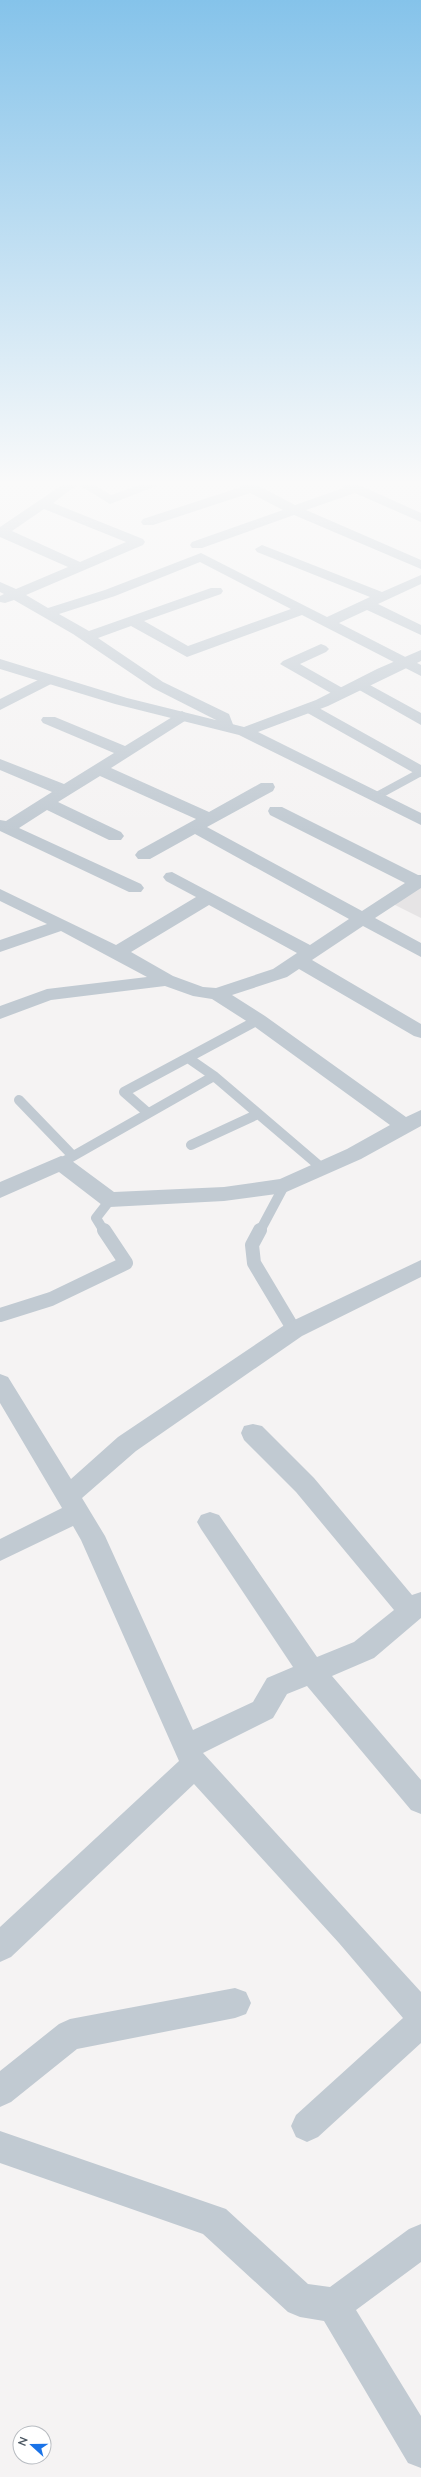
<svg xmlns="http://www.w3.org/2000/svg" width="421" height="2477" viewBox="0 0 421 2477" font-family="Lato,sans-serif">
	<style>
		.education { fill: #e6e4e5 }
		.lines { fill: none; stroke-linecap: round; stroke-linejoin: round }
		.service-far2 { stroke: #c1cad2; stroke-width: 8 }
		.service-far1 { stroke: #c1cad2; stroke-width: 10 }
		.service { stroke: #c1cad2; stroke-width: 14 }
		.minor { fill: #c1cad2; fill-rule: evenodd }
		.tertiary { fill: #c1cad2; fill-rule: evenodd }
	</style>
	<rect width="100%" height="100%" fill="#f5f3f3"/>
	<path class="education" d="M421,886V918L393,904Z"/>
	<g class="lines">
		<path class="service-far2" d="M375,797L421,772"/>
		<path class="service-far1" d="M188,1058L214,1076L323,1169
			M19,1100L73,1156
			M148,1113L124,1092L258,1020
			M191,1145L258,1114
			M61,1163L214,1076
			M104,1231L96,1218L110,1200
			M260,1231L284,1186"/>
		<path class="service" d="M260,1230L252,1245L254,1263L294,1330
			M0,1315L51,1299L126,1263L104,1230"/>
		<path class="minor" d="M62,485H77L53,503L143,539L145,542L143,545L26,595L48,608L105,590L201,553L327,617L370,597L257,552L255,549L262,545L382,592L421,575V584L378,604L421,625V635L367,610L339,623L421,665V676L302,615L187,657L131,626L98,638L163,682L229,714L234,727L232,730H220L216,720L153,688L73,634L14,600L5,603L0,602V596L4,594L0,592V582L16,589L68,567L0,537V527ZM44,509L126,542L80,562L12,531ZM200,562L291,609L188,646L144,621L221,594L223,591L221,588H211L89,631L59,614L115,596Z
			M79,485H95L111,495L139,485H159L110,504Z
			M240,485H257L295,505L344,488L341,485H359L421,513V522L355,493L306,510L421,560V569L294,515L202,548H192L190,545L192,542L283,510L250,493L153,525H143L141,522L143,519L241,487Z
			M321,644L326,646L329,649L326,652L300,664L346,690L349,693L346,696H336L280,664L283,661Z
			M48,675L56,680L53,683L0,710V699Z
			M359,679L421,713V725L354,687L351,684Z
			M310,703L421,765V777L304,711L302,708L304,705Z
			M182,711L190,716L188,719L111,768L209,812L261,783H273L275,787L273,791L207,827L362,911L405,883L270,815L268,811L270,807H282L418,875H421V888L375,918L421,943V957L363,926L312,960L421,1024V1038L414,1036L299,969L287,977L232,995L265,1016L406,1117L421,1110V1126L361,1159L284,1193L224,1201L110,1207L102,1205L59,1172L0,1198V1182L61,1156L68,1158L114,1192L224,1187L280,1179L347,1149L390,1125L251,1024L212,999L193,996L165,986L51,1000L0,1019V1006L47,989L147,977L61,931L0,952V940L47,924L0,901V889L116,945L196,897L166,881L163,877L166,873L172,872L310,945L349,919L195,834L150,859H138L135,855L138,851L196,819L100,776L58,802L121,832L124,836L121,840H109L47,810L19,828L141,884L144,888L141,892H129L0,831V820L6,821L52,792L0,770V759L64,784L114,753L43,723L41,720L43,717H55L125,746ZM209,905L297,953L273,969L216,988L203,987L173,976L131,952Z
			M421,1260V1277L302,1336L136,1451L82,1498L105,1536L193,1730L253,1702L267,1678L293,1667L201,1529L197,1522L201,1515L210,1512L219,1515L317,1657L354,1642L394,1610L296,1492L244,1440L241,1433L244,1426L253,1424L262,1426L314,1478L412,1595L421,1592V1618L374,1658L332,1676L421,1780V1814L411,1810L307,1686L287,1694L273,1718L203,1753L421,1992V2043L318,2137L307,2142L296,2137L291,2126L296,2115L403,2018L339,1943L194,1784L11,1957L0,1962V1927L179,1761L81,1540L73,1526L0,1561V1539L62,1508L0,1403V1374L8,1377L71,1479L118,1437L286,1324Z
			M235,1988L246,1992L251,2003L246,2014L235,2018L77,2049L11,2102L0,2107V2071L59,2024L70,2019Z
			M0,2131L226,2209L308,2284L330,2287L409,2229L421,2224V2262L356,2310L421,2416V2468L408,2463L324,2321L300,2317L288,2312L203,2234L0,2163Z"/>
		<path class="tertiary" d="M421,650V661L328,706L258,732L421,813V825L239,735L115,704L0,669V659L127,698L244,727L316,700L377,669Z"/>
	</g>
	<linearGradient id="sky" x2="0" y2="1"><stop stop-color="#85c3ea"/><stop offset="0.58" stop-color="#fafafa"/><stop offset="1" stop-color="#fafafa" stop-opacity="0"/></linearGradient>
	<rect width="421" height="832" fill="url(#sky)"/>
	<g transform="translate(32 2445) rotate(291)"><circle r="19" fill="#ffffff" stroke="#b7bbc0"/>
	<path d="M0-3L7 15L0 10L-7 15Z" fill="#1a73e8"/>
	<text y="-6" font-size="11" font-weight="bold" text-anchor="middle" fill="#4a5661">N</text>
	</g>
</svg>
